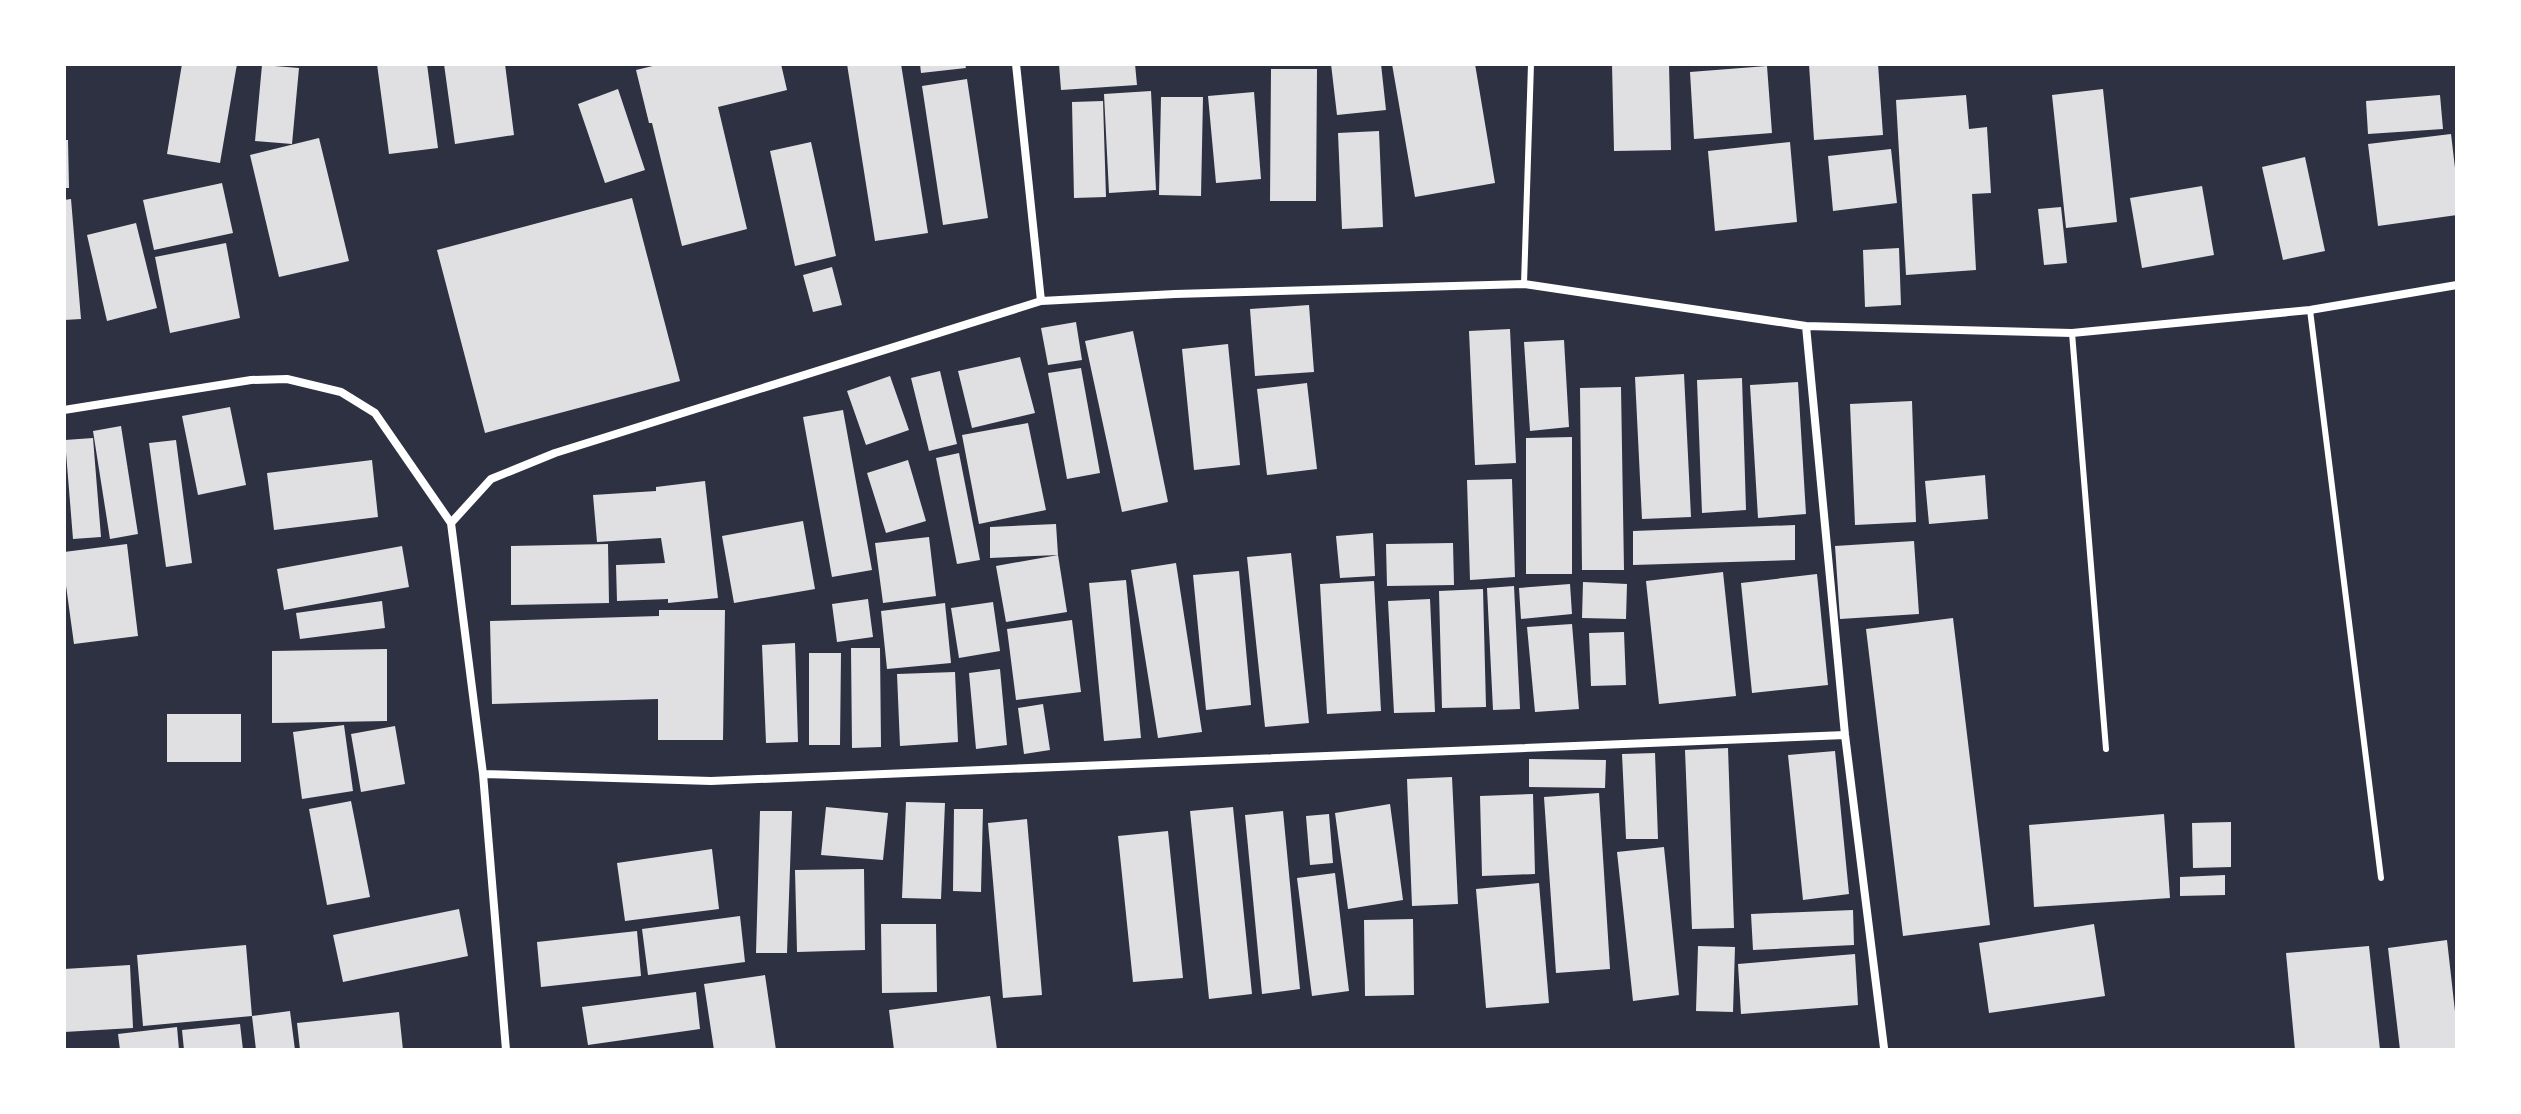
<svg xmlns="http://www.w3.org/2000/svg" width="2521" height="1114" viewBox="0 0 2521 1114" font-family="'Alegreya Sans',sans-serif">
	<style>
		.building { fill: #e0e0e3 }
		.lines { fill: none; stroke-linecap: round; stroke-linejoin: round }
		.service { stroke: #fff; stroke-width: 6 }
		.minor { stroke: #fff; stroke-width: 8 }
	</style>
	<rect width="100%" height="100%" fill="#2d3142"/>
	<path class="building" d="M182,64H237L220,163L167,154Z
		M377,64H427L438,148L389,154Z
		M444,64H505L514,135L455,144Z
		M661,64H781L787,90L718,107L747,229L682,246L652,123H649L636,70Z
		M847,64H901L928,233L875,241Z
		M920,64H965L966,68L921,73Z
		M1059,64H1135L1137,85L1061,90Z
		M1331,64H1381L1386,110L1337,115Z
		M1392,64H1475L1495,183L1415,197Z
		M1612,64H1669L1671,150L1614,151Z
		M1809,64H1878L1883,135L1814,140Z
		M262,65L299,68L292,144L255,141Z
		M1767,66L1772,133L1694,139L1690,72Z
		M1271,69H1317L1316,201H1270Z
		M967,79L988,218L943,225L922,86Z
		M618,89L645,170L605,183L578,104Z
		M2103,89L2117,222L2066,228L2052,95Z
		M1151,91L1156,190L1109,193L1104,94Z
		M1254,92L1261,179L1216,183L1208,96Z
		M1966,95L1969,129L1987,127L1991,193L1972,194L1976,270L1906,275L1896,100Z
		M2440,95L2443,129L2368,134L2366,101Z
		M1161,97H1203L1201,196L1159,195Z
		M1103,101L1106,197L1074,198L1072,102Z
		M1379,131L1383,227L1342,229L1338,133Z
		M2451,134L2457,185V215L2378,226L2368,144Z
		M319,138L349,261L279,277L250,155Z
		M64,140H68L69,188H64Z
		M811,142L836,256L795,266L770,151Z
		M1790,142L1797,222L1715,231L1708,151Z
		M1891,149L1897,203L1833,211L1828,156Z
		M2305,157L2325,251L2283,260L2262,167Z
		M222,183L233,233L154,250L143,200Z
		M2202,186L2214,255L2142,268L2130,198Z
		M632,198L680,381L485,433L437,250Z
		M71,199L81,319L64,320V200Z
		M2061,207L2067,263L2044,265L2038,209Z
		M136,223L157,308L107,321L87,235Z
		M226,243L240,318L170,333L155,257Z
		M1899,248L1901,305L1865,307L1863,250Z
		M832,267L842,305L813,312L803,275Z
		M1309,305L1314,372L1255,376L1250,309Z
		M1076,322L1082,360L1048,365L1041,328Z
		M1510,329L1516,463L1475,465L1469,331Z
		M1133,331L1168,502L1122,512L1085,341Z
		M1564,340L1569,427L1530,431L1524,342Z
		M1228,344L1240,465L1194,470L1182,349Z
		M1020,357L1035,413L972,428L958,371Z
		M1081,368L1100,473L1067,479L1048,373Z
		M940,371L957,444L929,451L911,378Z
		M1684,374L1691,517L1642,519L1635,377Z
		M890,376L909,430L866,445L847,391Z
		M1742,378L1746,510L1702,513L1697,380Z
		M1798,382L1806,514L1758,518L1750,385Z
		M1307,383L1317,469L1267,475L1257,389Z
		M1621,387L1624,570H1582L1580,388Z
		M1912,401L1916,522L1855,525L1850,404Z
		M230,407L246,485L198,495L182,416Z
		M843,410L872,570L832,577L803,417Z
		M1028,423L1046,510L979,524L962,435Z
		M121,426L138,534L110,539L93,431Z
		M1572,437V574H1526V438Z
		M93,438L101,537L73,539L65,440Z
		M176,440L192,563L166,567L149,443Z
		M959,453L980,560L957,564L936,458Z
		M372,460L378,517L274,530L267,473Z
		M908,460L926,521L886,533L867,473Z
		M1985,475L1988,519L1929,524L1925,481Z
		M1512,479L1515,577L1470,580L1467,480Z
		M705,481L718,598L668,603V599L617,601L616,565L665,563L661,538L597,542L593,495L656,491V487Z
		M803,521L815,589L734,603L722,536Z
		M1056,524L1058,555L1067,612L1006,622L996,566L1058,555L990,558V527Z
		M1795,525V560L1633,565V531Z
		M1373,533L1375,576L1340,578L1336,536Z
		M929,537L936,596L883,603L875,543Z
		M1914,541L1919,614L1840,619L1835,546Z
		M1453,543L1454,585L1387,586L1386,544Z
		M127,544L138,636L74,644L64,571V552Z
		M608,544L609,603L511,605V546Z
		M402,546L409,587L284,610L277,569Z
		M1291,553L1309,723L1265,727L1247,557Z
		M1176,563L1202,732L1158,738L1131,570Z
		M1239,571L1251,705L1206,710L1193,575Z
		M1723,572L1736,696L1659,704L1646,581Z
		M1817,574L1828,685L1752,693L1741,583Z
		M1126,580L1141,738L1104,741L1089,583Z
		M1374,581L1381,711L1327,714L1320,584Z
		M1583,582L1627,584L1626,619L1582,618Z
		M1570,584L1572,614L1521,619L1519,588Z
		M1514,586L1520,709L1493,710L1487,588Z
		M1483,589L1486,707L1442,708L1439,591Z
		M868,599L873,637L837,642L832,604Z
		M1430,599L1435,712L1394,713L1388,601Z
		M382,601L385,628L300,639L296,613Z
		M993,602L1000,651L959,658L951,608Z
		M945,603L951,663L887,669L881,611Z
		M659,610H725L723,740H658V699L492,704L490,621L659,616Z
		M1953,618L1990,925L1903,936L1866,629Z
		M1072,620L1081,692L1016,700L1007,629Z
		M1572,624L1579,709L1535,712L1527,627Z
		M1624,632L1626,685L1591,686L1589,633Z
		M795,643L798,742L766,743L762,645Z
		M851,648H880L881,747L852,748Z
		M387,649V721L272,723V651Z
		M809,653H841L840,745H809Z
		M1000,669L1007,745L976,749L969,673Z
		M955,672L958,742L900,746L897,674Z
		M1043,704L1050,750L1024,754L1018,708Z
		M167,714H241V762H167Z
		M344,725L353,791L302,799L293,732Z
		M395,726L405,784L361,792L351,734Z
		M1728,748L1734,928L1692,929L1685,750Z
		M1835,751L1849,894L1803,900L1788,755Z
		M1655,753L1658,839H1626L1622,754Z
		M1529,759L1606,760L1605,788L1529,787Z
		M1452,777L1458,904L1412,906L1407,779Z
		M1599,793L1610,969L1556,973L1544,797Z
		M1533,794L1535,874L1482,876L1480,796Z
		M351,801L370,897L327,905L309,809Z
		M906,802L945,803L941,899L902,898Z
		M1390,804L1403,900L1348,909L1335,813Z
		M826,807L888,813L883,860L821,855Z
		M1233,807L1252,994L1209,999L1190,811Z
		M954,809H983L981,892L953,891Z
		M760,811H792L787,953H756Z
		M1283,811L1300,989L1262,994L1245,815Z
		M1329,814L1333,863L1310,865L1306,816Z
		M2164,814L2170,898L2034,907L2029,825Z
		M1027,819L1042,995L1003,998L988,823Z
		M2231,822V867L2193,868L2192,823Z
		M1168,831L1183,978L1133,982L1118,836Z
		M1664,847L1679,995L1633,1001L1617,852Z
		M712,849L719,909L625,921L617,863Z
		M864,869L865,950L797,952L795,870Z
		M1335,873L1349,991L1312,996L1297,878Z
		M2225,875V895L2180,896V877Z
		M1539,883L1549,1003L1486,1008L1476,889Z
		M459,909L468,956L343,982L333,935Z
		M1853,910L1854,945L1753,950L1751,914Z
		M740,916L745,962L648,975L642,929Z
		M1413,919L1414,995L1365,996L1364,920Z
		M881,924H936L937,992L882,993Z
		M2094,924L2105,996L1989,1013L1979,943Z
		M637,931L641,976L541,987L537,942Z
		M2447,940L2457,1029V1050H2400L2388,948Z
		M246,945L252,1016L143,1026L137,955Z
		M1698,946L1735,947L1733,1012L1696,1011Z
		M2369,946L2380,1050H2295L2286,953Z
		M1855,954L1858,1005L1741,1014L1738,964Z
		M130,965L133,1028L64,1032V969Z
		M765,975L776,1050H714L704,984Z
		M696,992L700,1029L588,1045L582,1007Z
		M990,996L997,1050H894L889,1010Z
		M290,1011L295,1050H256L252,1016Z
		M399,1012L403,1050H300L297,1023Z
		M240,1024L243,1050H184L182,1030Z
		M177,1027L179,1050H120L118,1034Z"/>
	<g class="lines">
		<path class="service" d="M1524,284L1531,64
			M2310,310L2381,878
			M2072,333L2106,749"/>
		<path class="minor" d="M1016,64L1041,301
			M1806,326L1845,735L1884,1048
			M64,410L251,380L287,379L341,392L375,413L451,523
			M483,774L711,781L1845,735
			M506,1050L483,774L451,523L491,479L555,453L1041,301L1175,294L1524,284L1806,326L2072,333L2310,310L2457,285"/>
	</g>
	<rect width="2521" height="1114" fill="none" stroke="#ffffff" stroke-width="132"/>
</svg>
